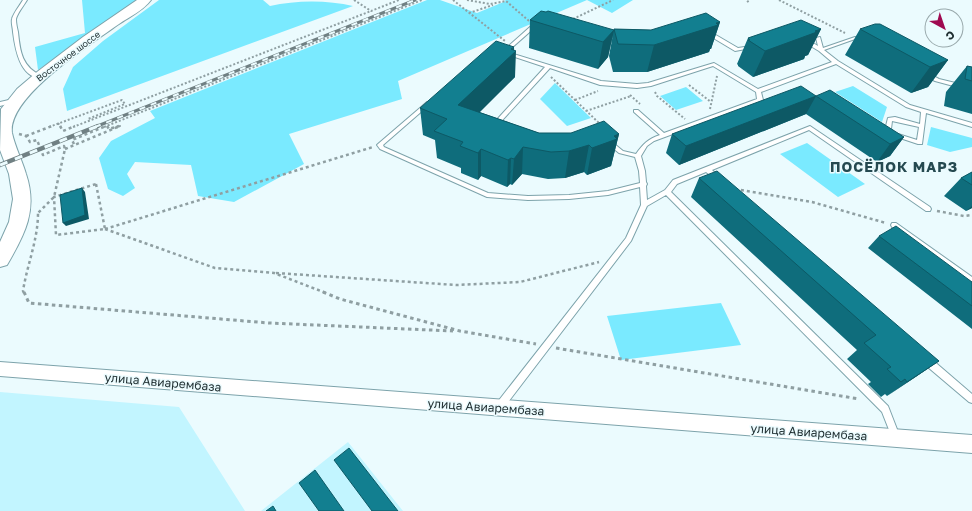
<svg xmlns="http://www.w3.org/2000/svg" width="972" height="511" viewBox="0 0 972 511" font-family="'Golos Text',sans-serif">
	<style>
		.built { fill: #c2f5ff }
		.green { fill: #7aeaff }
		.lines { fill: none; stroke-linecap: round; stroke-linejoin: round }
		.lane-casing { stroke: #7da3ab; stroke-width: 2 }
		.street-casing { stroke: #7da3ab; stroke-width: 2 }
		.secondary-casing { stroke: #7da3ab; stroke-width: 2 }
		.path-far2 { stroke: #8f9fa2; stroke-width: 2; stroke-dasharray: 2 2; stroke-linecap: butt }
		.path-far1 { stroke: #8f9fa2; stroke-width: 2.5; stroke-dasharray: 3 3; stroke-linecap: butt }
		.path { stroke: #8f9fa2; stroke-width: 3; stroke-dasharray: 3.5 3.5; stroke-linecap: butt }
		.lane { fill: #fff; fill-rule: evenodd }
		.street { fill: #fff; fill-rule: evenodd }
		.secondary { fill: #fff; fill-rule: evenodd }
		.rail-far1-casing { stroke: #708083; stroke-width: 3 }
		.rail-casing { stroke: #708083; stroke-width: 4.5 }
		.rail-far1 { stroke: #ebfbfe; stroke-width: 2; stroke-dasharray: 6; stroke-linecap: butt }
		.rail { stroke: #ebfbfe; stroke-width: 3; stroke-dasharray: 8; stroke-linecap: butt }
		.wall { fill: #0f6d7c }
		.shaded-wall { fill: #0d5965 }
		.building { fill: #127f90; stroke: #0d5965 }
		.labels { text-anchor: middle; dominant-baseline: central; stroke-width: 3; stroke-linejoin: round; paint-order: stroke }
		.far-street-label { font-size: 9px; fill: #1e2d30; stroke: #ebfbfe }
		.near-street-label { font-size: 12px; fill: #1e2d30; stroke: #ebfbfe }
		.district-label { font-size: 14px; font-weight: bold; letter-spacing: 1px; fill: #254950; stroke: #ebfbfe }
	</style>
	<rect width="100%" height="100%" fill="#ebfbfe"/>
	<path class="built" d="M0,392L179,407L245,511H0Z
		M348,442L403,511H261Z"/>
	<path class="green" d="M82,0H140L38,70L35,47L85,33Z
		M159,0H263L270,6C296,0 328,0 353,6L67,111L63,89L73,67L103,41Z
		M427,0H440L477,13L506,1L504,0H633L612,13L587,0L398,81L402,99L289,134L304,164L234,202L198,196L191,165L135,162L127,174L135,188L123,196L108,189L99,158L111,141L155,118L150,111Z
		M555,83L591,118L567,126L540,99Z
		M853,86L887,107L882,122L835,92Z
		M686,87L703,101L676,110L660,96Z
		M931,127L972,138V147L950,152L927,145Z
		M807,143L865,184L838,197L780,154Z
		M721,303L741,345L621,360L607,316Z"/>
	<g class="lines">
		<defs>
			<path id="lane" d="M23,0H27C24,5 17,14 16,19C16,23 17,28 18,32C20,52 22,67 42,76V78C20,79 15,48 13,32C13,28 11,23 12,19C13,14 20,5 23,0Z
				M538,26L540,27V28L533,29L507,52L601,81L637,84L648,83L714,63L758,89L832,62L819,51L804,42V40H808L818,46L816,38L820,37L823,48L855,37L865,40L863,41L855,39L824,50L838,61L910,105L972,123V127L926,113L922,144H918L891,135L885,130L888,118L895,117L920,124L921,112L906,107L836,64L761,92L763,100L762,101L654,141L647,146L641,156L645,171L646,182L647,184L646,186L647,200L665,190L673,180L810,126L930,207L931,209L930,211H926L809,130L712,170L720,178L719,179H715L706,172L677,184L671,192L888,406L900,437L899,440L896,441L893,440L882,412L666,195L647,206L631,241L502,410L499,411L496,410L495,407L496,404L626,238L641,205L640,187L608,195L569,199L528,200L487,197L380,149L377,145L378,144L427,102L429,103V105L383,145L384,147L488,193L528,196L569,195L608,191L640,183L639,171L635,157L619,153L608,144V142H612L623,151L636,154C643,144 648,139 660,135L634,112V110H638L664,133L757,99L756,92L713,66L651,86L637,88L600,85L550,68L496,127H492V125L545,67L506,54V52L503,51L530,27ZM892,121L919,127L917,140L895,133L891,129Z
				M705,31H709L738,48L751,46L753,47L751,48L735,51L705,33Z
				M926,72L939,79L972,87V91L935,81L924,75V73Z
				M13,99L15,100V102L0,106V102Z
				M892,223H896L972,277V284L892,227L891,225Z
				M926,356L929,357L972,394V403L969,402L923,363L922,360L923,357Z"/>
			<path id="street" d="M0,362L972,435V453L0,376Z"/>
			<path id="secondary" d="M137,0H151C144,10 129,17 119,24C92,43 7,97 12,133C15,147 22,160 26,174C38,210 25,234 7,265L0,267V242L9,222L13,199L9,174L0,150L1,109L17,89L37,72L83,37Z"/>
		</defs>
		<use href="#lane" class="lane-casing"/>
		<use href="#street" class="street-casing"/>
		<use href="#secondary" class="secondary-casing"/>
		<path class="path-far2" d="M354,0L371,11L399,0
			M453,0L505,41
			M467,0L490,4L506,1L529,21
			M779,0L845,33
			M747,2L750,0
			M469,13L493,5
			M573,19L613,0
			M551,77L600,124
			M689,85L711,102
			M655,92L657,96L685,119
			M630,95L640,104
			M575,100L598,91
			M710,109L717,76
			M586,111L631,96
			M58,123L61,127
			M49,127L122,100L125,104L88,119L89,121
			M73,127L371,11
			M104,127L422,0
			M116,127L120,126L117,127"/>
		<path class="path-far1" d="M60,126L63,131L75,126
			M107,126L109,129L119,126
			M19,134L26,136L30,142L37,140L43,155L64,146L65,149L54,197L38,213
			M26,136L52,126
			M74,144L72,140L106,126
			M65,149L120,126
			M96,184L105,229L56,235L54,197Z
			M735,189L812,202L886,223
			M937,211L964,216L972,215
			M105,229L215,268L274,273L326,293
			M105,229L373,147
			M276,273L456,285L520,282L599,262
			M24,293L23,291C27,265 38,240 38,213"/>
		<path class="path" d="M24,292L29,303L269,323L453,331
			M323,292L340,299L460,331L536,344
			M556,348L859,399"/>
		<use href="#lane" class="lane"/>
		<use href="#street" class="street"/>
		<use href="#secondary" class="secondary"/>
		<defs>
			<path id="rail-far1" d="M95,127L415,0"/>
			<path id="rail" d="M0,165L98,126"/>
		</defs>
		<use href="#rail-far1" class="rail-far1-casing"/>
		<use href="#rail" class="rail-casing"/>
		<use href="#rail-far1" class="rail-far1"/>
		<use href="#rail" class="rail"/>
	</g>
	<path class="wall" d="M530,20L614,30L608,57L598,69L529,48Z
		M720,22L711,49H710L709,52L647,72H613L609,56L614,29L651,30Z
		M821,29L808,55L805,56L804,59L753,77L738,66V65L737,64L748,38Z
		M860,29L948,60L928,87L911,93L845,55Z
		M514,47L515,77L479,112L539,133L619,134L611,166L587,175L584,172L565,178L548,179L522,174L512,185L510,184L507,187L481,176L478,180L461,173V168L437,158L435,140L423,135L420,108Z
		M967,66L972,67V114L944,106L946,92Z
		M816,96L904,137L890,156L877,162L806,114L679,165L666,153L672,134Z
		M972,172V208L966,211L944,196L961,178Z
		M699,178L939,361L917,376L887,396L885,394L881,397L868,384L871,382L847,359L857,350L691,197Z
		M879,236L972,282V329L868,248Z"/>
	<path class="shaded-wall" d="M720,22L711,49H710L709,52L647,72L654,45Z
		M821,29L808,55L805,56L804,59L753,77L765,51Z
		M614,30L608,57L598,69L603,42Z
		M514,47L513,53L516,51L515,77L460,132L458,105Z
		M948,60L928,87L911,93L930,67Z
		M816,96L806,114L679,165L686,146Z
		M619,134L611,166L587,175L592,148L614,136Z
		M904,137L890,156L877,162L890,144Z
		M589,145L584,172L565,178L569,151Z
		M523,147L522,174L512,185L514,159Z
		M481,149V176L478,180V153Z
		M511,158L510,184L507,187L508,160Z
		M82,188L85,192L89,219L66,226L63,223Z
		M972,206V208L966,211Z
		M939,361L917,376L887,396L907,382Z"/>
	<path class="building" d="M541,11L546,12L548,11L614,30L603,42L530,20Z
		M706,13L720,22L716,23L718,25L654,45L618,44L614,29L651,30Z
		M801,20L821,29L815,31L817,32L765,51L748,40H750L748,38Z
		M875,24H880L948,60L930,67L860,29Z
		M496,41L514,47L511,49L516,51L458,105L539,133H571L604,121L619,134L614,136L617,139L592,148L589,145L569,151L551,152L523,147L514,159L511,158L508,160L481,149L478,153L460,146L463,142L434,131L447,119L420,108Z
		M967,66L972,67V81L965,79Z
		M801,86L816,96L686,146L672,134Z
		M830,90L904,137L890,144L816,96Z
		M717,171L939,361L907,382L905,379L901,382L887,369L891,367L864,343L876,335L699,178Z
		M972,172V185L961,178Z
		M82,188L85,215L63,223L60,195Z
		M896,226L972,282V306L879,236Z
		M349,448L398,511H372L334,460Z
		M315,470L344,511H319L299,483Z
		M273,506L276,511H266Z"/>
	<g class="labels">
		<g class="far-street-label">
			<text transform="translate(68 56) rotate(-37)">Восточное шоссе</text>
		</g>
		<g class="near-street-label">
			<text transform="translate(163 382) rotate(5)">улица Авиарембаза</text>
			<text transform="translate(486 407) rotate(4)">улица Авиарембаза</text>
			<text transform="translate(809 432) rotate(4)">улица Авиарембаза</text>
		</g>
		<g class="district-label">
			<text x="894" y="166">ПОСЁЛОК МАРЗ</text>
		</g>
	</g>
	<g transform="translate(944 28) rotate(140)"><circle r="19" fill="#ebfbfe" stroke="#99a9ac"/>
	<path d="M0-3L7 15L0 10L-7 15Z" fill="#9f0950"/>
	<text y="-6" font-size="11" font-weight="bold" text-anchor="middle" fill="#1e2d30">С</text>
	</g>
</svg>
